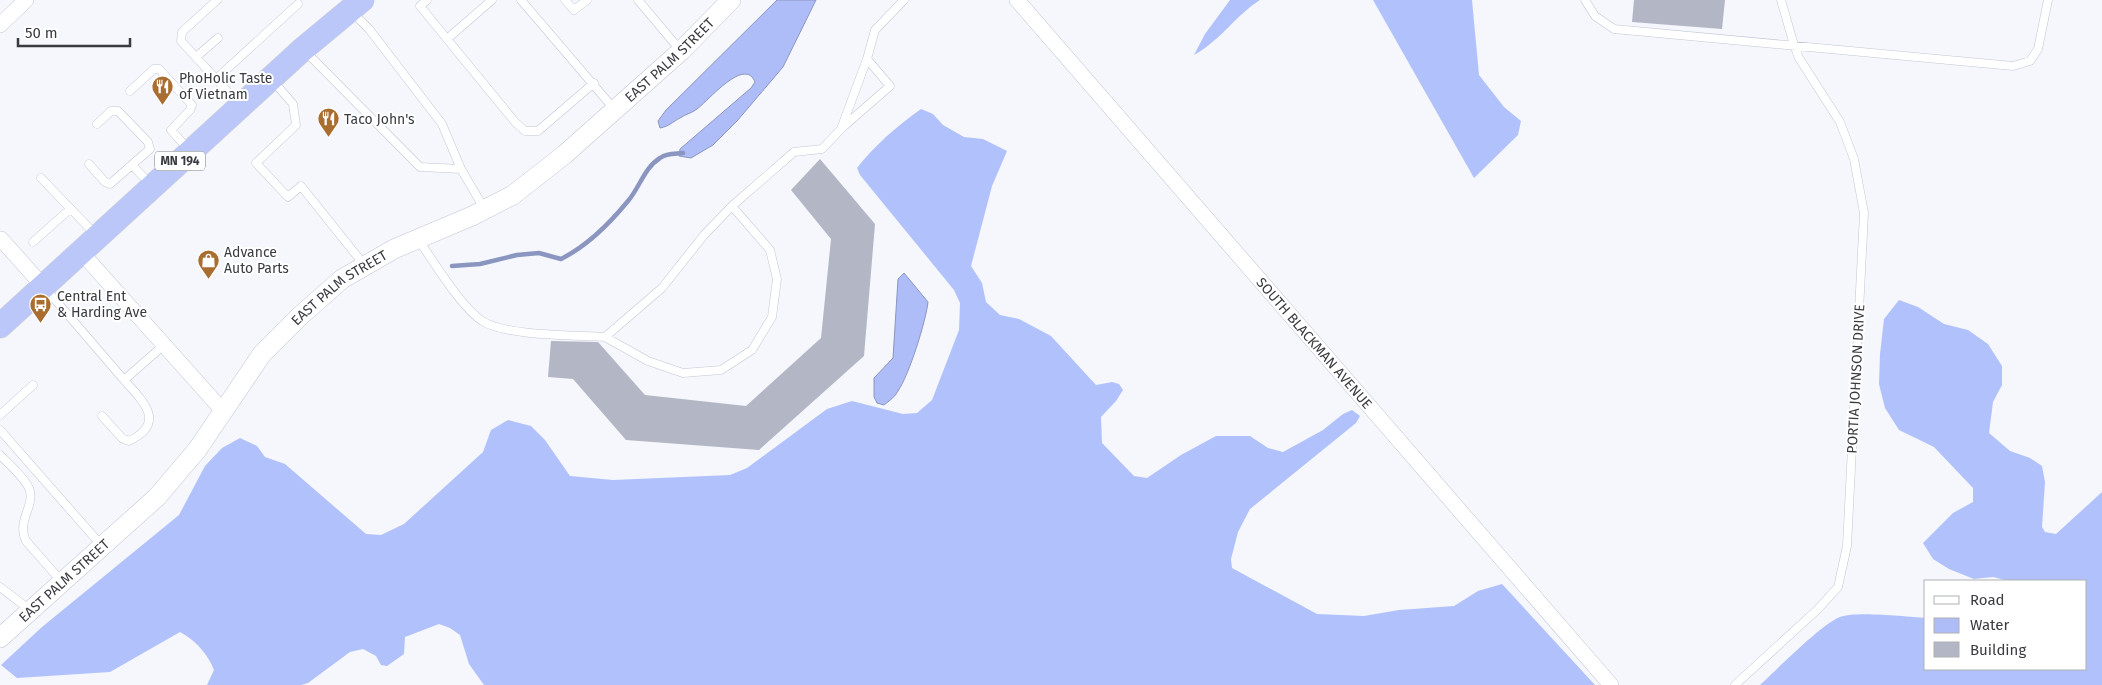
<svg xmlns="http://www.w3.org/2000/svg" width="2102" height="685" viewBox="0 0 2102 685" font-family="'Fira Sans',sans-serif">
	<style>
		.forest { fill: #b1c1fb }
		.water { fill: #aebdf7; stroke: #8b96c0 }
		.lines { fill: none; stroke-linecap: round; stroke-linejoin: round }
		.stream { stroke: #8b96c0; stroke-width: 4.5 }
		.building { fill: #b2b6c5 }
		.service-casing { stroke: #c2c6d5; stroke-width: 9 }
		.minor-casing { stroke: #c2c6d5; stroke-width: 16 }
		.tertiary-casing { stroke: #c2c6d5; stroke-width: 20 }
		.trunk-casing { stroke: #d3d4d5; stroke-width: 25 }
		.service { stroke: #fff; stroke-width: 8 }
		.minor { stroke: #fff; stroke-width: 15 }
		.tertiary { stroke: #fff; stroke-width: 19 }
		.trunk { stroke: #bac7f8; stroke-width: 24 }
		.labels { text-anchor: middle; dominant-baseline: central; stroke-width: 4; stroke-linejoin: round; paint-order: stroke }
		.shield { fill: #fff; stroke: #74767a; stroke-width: 1 }
		.shield-label { font-size: 12px; font-weight: bold; fill: #393b41 }
		.street-label { font-size: 14px; fill: #393b41; stroke: #fff }
		.poi-label { font-size: 14px; fill: #393b41; stroke: #fff; text-anchor: start }
	</style>
	<rect width="100%" height="100%" fill="#f5f7fd"/>
	<path class="forest" d="M1230,0H1260C1236,15 1220,41 1194,55L1205,34Z
		M1373,0H1472L1479,75L1504,107L1521,121L1518,135L1474,178Z
		M921,109L933,114L943,125L964,137L983,139L1007,151L992,186L971,266L982,283L986,302L1000,315L1019,319L1051,336L1096,385L1112,382L1119,384L1123,390L1116,401L1101,417L1102,443L1134,476L1147,478L1181,455L1216,436H1250L1268,448L1283,452L1323,430L1343,414L1352,410L1360,416L1356,423L1250,509L1238,532L1231,559L1232,568L1317,614L1364,616L1399,610L1454,606L1478,591L1502,584L1595,685H484L469,664L460,635L450,628L439,624L405,637L404,654L387,666L381,665L376,656L363,649L350,652L308,683L301,685H207L214,670C208,654 195,640 180,632L110,672L17,678L1,665L42,627L179,515L205,466L222,448L240,438L257,446L265,457L285,464L366,534L381,535L404,524L483,452L491,430L508,420L531,426L545,440L570,476L613,480L730,475L747,468L827,409L852,401L903,414L917,413L932,400L959,330L960,303L954,290L860,175L857,168C874,146 898,125 921,109Z
		M1899,300L1918,307L1944,324L1968,330L1988,344L2002,366V385L1993,402L1989,433L2010,451L2030,458L2042,466L2045,482L2042,527L2045,532L2056,534L2102,492V685H1760C1776,670 1823,623 1840,617C1858,611 1906,617 1926,618V669H2086V581H2009L1993,577L1974,579L1949,569L1933,559L1923,543L1953,513L1973,502V488L1934,447L1899,430L1885,408L1879,384L1880,354L1884,319Z"/>
	<path class="water" d="M777,0H816L783,67L737,121L713,145L691,158L679,156L680,149L751,88L755,82C745,56 708,101 697,109C692,113 686,114 680,118C672,122 670,126 660,128L658,121L666,110Z
		M904,273L928,302C926,321 909,375 898,391C895,397 889,401 884,405L877,403L874,397V378L893,358L898,279Z"/>
	<g class="lines">
		<path class="stream" d="M452,266L480,264L517,255L539,253L561,259C587,246 610,223 628,201C640,187 644,168 660,158C667,153 675,154 683,153"/>
	</g>
	<path class="building" d="M1634,0H1725L1722,29L1632,22Z
		M820,159L875,224L864,356L759,450L626,440L573,379L548,377L551,341L598,342L645,395L746,406L821,338L831,239L791,190Z"/>
	<g class="lines">
		<defs>
			<path id="service" d="M217,0L182,32L181,41L239,104
				M427,0L420,6L447,39L492,0
				M521,0L615,110
				M565,0L574,10L587,0
				M638,0L680,50
				M1585,0L1595,16L1614,29L2013,66L2030,61L2038,49L2048,0
				M351,11L369,29L442,124L461,169
				M447,39L515,122L525,131H538L594,83
				M305,51L420,167L461,169L485,210
				M196,57L218,38
				M216,79L298,4
				M273,81L293,104L296,125L256,163L288,197L301,186L365,266
				M130,91L154,69H159L192,105L190,110L171,130L189,150
				M843,127L890,86L867,59
				M89,164L105,182L110,184L150,149L148,142L118,111H111L97,124
				M132,165L150,184
				M41,178L95,234
				M418,239C434,262 462,309 484,322C508,336 576,335 605,337L662,288L704,235L732,206L794,152L822,149L841,129L867,59L875,30L904,0
				M33,242L70,209
				M45,288L124,380L164,345
				M605,337L648,361L683,373L721,370L752,350L772,317L777,279L770,250L732,206
				M0,415L33,385
				M102,416L122,438L129,441C167,423 143,401 124,380
				M0,430L102,546
				M0,455C9,464 23,476 29,488C36,506 16,520 26,541L62,582
				M0,587L30,610
				M1735,685L1818,609L1838,587L1847,546L1864,213L1854,159L1840,122L1799,58L1794,45L1781,0"/>
			<g id="minor">
				<path id="s1" d="M1017,0L1611,685"/>
				<path d="M0,25L26,0"/>
				<path d="M1,239L43,286"/>
				<path d="M81,252L223,411"/>
			</g>
			<g id="tertiary">
				<path id="s2" d="M0,638L157,497L197,450L262,354L300,316L342,279L394,249L472,216L513,195L564,155L681,51L731,0"/>
			</g>
			<path id="trunk" d="M0,326L303,49L362,0"/>
		</defs>
		<use href="#service" class="service-casing"/>
		<use href="#minor" class="minor-casing"/>
		<use href="#tertiary" class="tertiary-casing"/>
		<use href="#trunk" class="trunk-casing"/>
		<use href="#service" class="service"/>
		<use href="#minor" class="minor"/>
		<use href="#tertiary" class="tertiary"/>
		<use href="#trunk" class="trunk"/>
	</g>
	<defs>
		<symbol id="restaurant-pin" viewBox="-11 -11 22 30"><path d="M0 17L-7.5 6A9.5 9.5 0 1 1 7.5 6Z" fill="#aa6d30" stroke="#fff"/><path d="M-5-6h1v4h1v-4h1v4h1v-4h1v5L-1.5 .5V6h-2V.5L-5-1ZM5-6V6H3V1.5H1.5Q1.5-4 5-6Z" fill="#fff"/></symbol>
		<symbol id="shop-pin" viewBox="-11 -11 22 30"><path d="M0 17L-7.5 6A9.5 9.5 0 1 1 7.5 6Z" fill="#aa6d30" stroke="#fff"/><path d="M-5-2.5h2.3a2.7 3.5 0 0 1 5.4 0H5L5.5 6h-11ZM-1.5-2.5h3a1.5 2.3 0 0 0-3 0Z" fill="#fff"/></symbol>
		<symbol id="bus-pin" viewBox="-11 -11 22 30"><path d="M0 17L-7.5 6A9.5 9.5 0 1 1 7.5 6Z" fill="#aa6d30" stroke="#fff"/><path d="M-5-6H5V4H4V6H2V4H-2V6H-4V4H-5ZM-3.5-4V0h7V-4ZM-3.5 1.2v1.5H-2V1.2ZM2 1.2v1.5H3.5V1.2Z" fill="#fff"/></symbol>
	</defs>
	<g fill-rule="evenodd">
		<use href="#restaurant-pin" x="150" y="74" width="25" height="34"/>
		<use href="#restaurant-pin" x="316" y="106" width="25" height="34"/>
		<use href="#shop-pin" x="196" y="248" width="25" height="34"/>
		<use href="#bus-pin" x="28" y="292" width="25" height="34"/>
	</g>
	<g class="labels">
		<rect class="shield" x="155" y="151.5" width="50" height="19" rx="4"/>
		<g class="shield-label">
			<text x="180" y="161">MN 194</text>
		</g>
		<g class="street-label">
			<text stroke="none"><textPath href="#s2" startOffset="896">EAST PALM STREET</textPath></text>
			<text stroke="none"><textPath href="#s2" startOffset="491">EAST PALM STREET</textPath></text>
			<text stroke="none"><textPath href="#s1" startOffset="454">SOUTH BLACKMAN AVENUE</textPath></text>
			<text transform="translate(1856 379) rotate(-87)">PORTIA JOHNSON DRIVE</text>
			<text stroke="none"><textPath href="#s2" startOffset="86">EAST PALM STREET</textPath></text>
		</g>
		<g class="poi-label">
			<text x="179" y="78">PhoHolic Taste<tspan x="179" dy="16">of Vietnam</tspan></text>
			<text x="344" y="119">Taco John's</text>
			<text x="224" y="252">Advance<tspan x="224" dy="16">Auto Parts</tspan></text>
			<text x="57" y="296">Central Ent<tspan x="57" dy="16">&amp; Harding Ave</tspan></text>
		</g>
	</g>
	<rect x="1924" y="580" width="162" height="90" fill="#ffffff" stroke="#b0b1b3"/>
	<rect x="1934" y="596" width="25" height="8" fill="#ffffff" stroke="#b0b1b3"/>
	<text x="1970" y="605" font-size="15" fill="#393b41">Road</text>
	<rect x="1934" y="618" width="25" height="15" fill="#aebdf7" stroke="#b0b1b3"/>
	<text x="1970" y="630" font-size="15" fill="#393b41">Water</text>
	<rect x="1934" y="642" width="25" height="15" fill="#b2b6c5" stroke="#b0b1b3"/>
	<text x="1970" y="655" font-size="15" fill="#393b41">Building</text>
	<path d="M18 38v8h112v-8" fill="none" stroke="#393b41" stroke-width="2.5"/>
	<text x="25" y="38" font-size="15" fill="#393b41" stroke="#ffffff" stroke-width="4" paint-order="stroke">50 m</text>
</svg>
